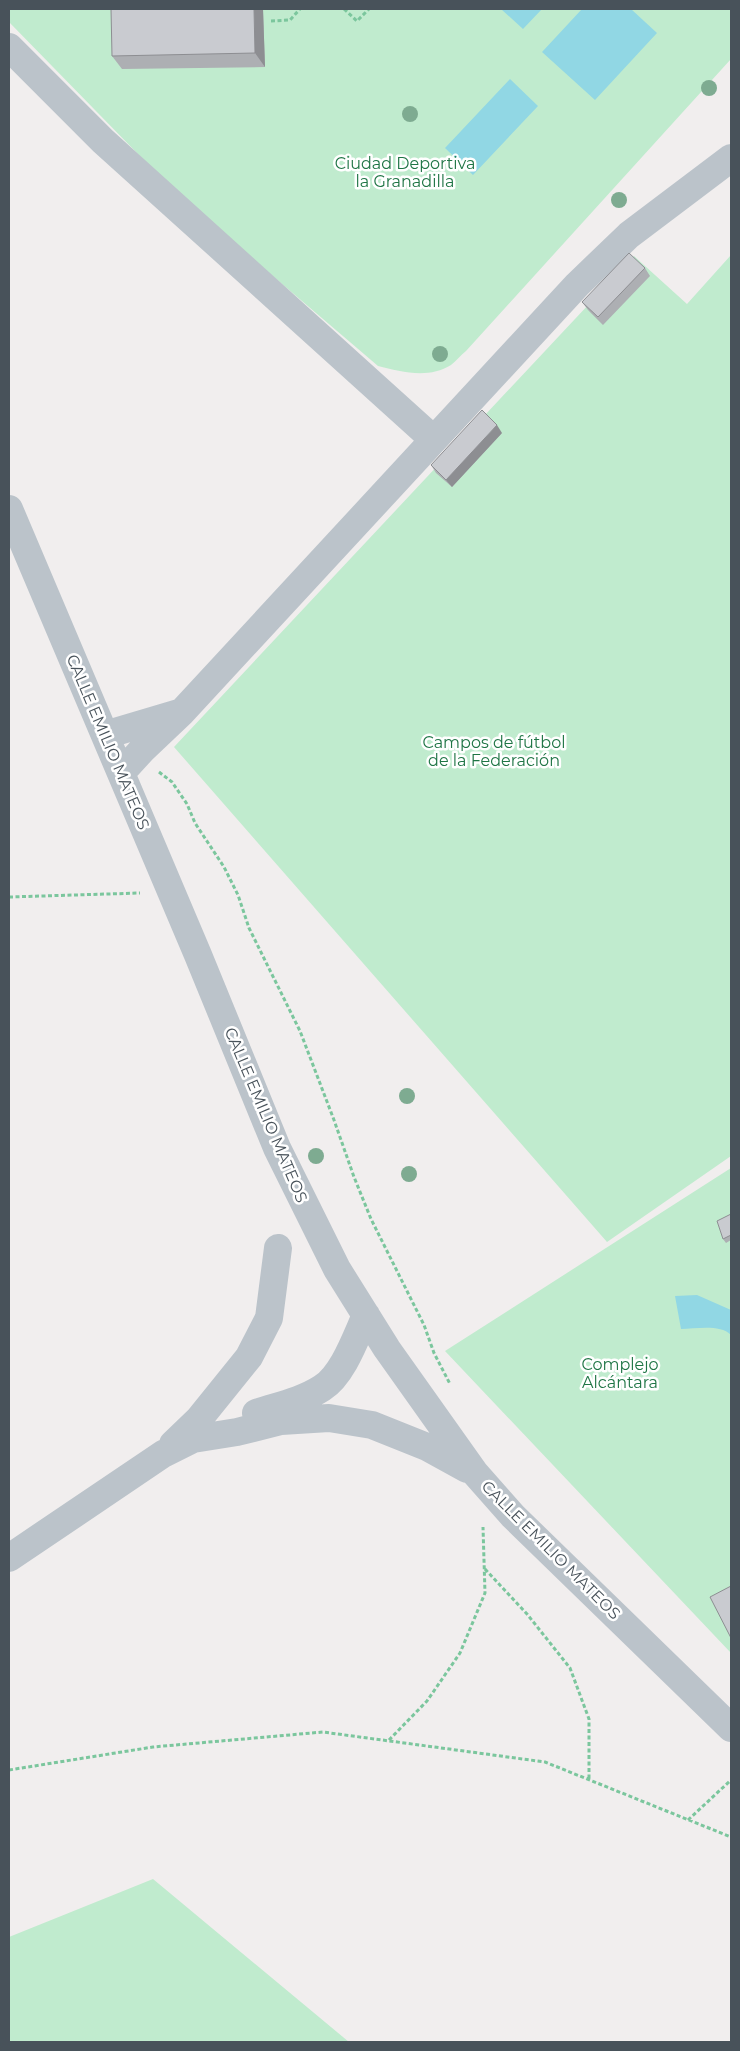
<svg xmlns="http://www.w3.org/2000/svg" width="740" height="2051" viewBox="0 0 740 2051" font-family="Montserrat,sans-serif">
	<style>
		.green { fill: #c0ebce }
		.water { fill: #91d7e4 }
		.lines { fill: none; stroke-linecap: round; stroke-linejoin: round }
		.path { stroke: #7bc69d; stroke-width: 3; stroke-dasharray: 4 2.5; stroke-linecap: butt }
		.minor { stroke: #bbc3ca; stroke-width: 28 }
		.tree { fill: #7eab91 }
		.wall { fill: #adafb3 }
		.shaded-wall { fill: #8d8e92 }
		.building { fill: #c9cbd0; stroke: #8d8e92 }
		.labels { text-anchor: middle; dominant-baseline: central; stroke-width: 5; stroke-linejoin: round; paint-order: stroke }
		.park-label { font-size: 16px; fill: #1f7545; stroke: #fff }
		.street-label { font-size: 16px; fill: #48525a; stroke: #fff }
	</style>
	<rect width="100%" height="100%" fill="#f1eeee"/>
	<path class="green" d="M9,9H731V59L466,351C461,355 456,361 451,365C429,379 401,372 378,366L179,196L9,22Z
		M731,255V1156L607,1242L174,747L634,256L687,304Z
		M731,1168V1653L445,1351Z
		M153,1879L349,2042H9V1937Z"/>
	<path class="water" d="M501,9H542L523,29Z
		M582,9H631L657,33L595,100L542,52Z
		M510,79L538,106L473,175L445,148Z
		M697,1295L731,1310V1335C720,1324 696,1329 681,1329L675,1296Z"/>
	<g class="lines">
		<path class="path" d="M344,9L357,21L369,9
			M271,21L290,20L300,9
			M159,772L172,782L187,804L195,823L224,867L238,895L249,928L300,1031L334,1120L354,1177L371,1219L424,1325L434,1353L450,1384
			M9,897L140,893
			M485,1569L527,1614L570,1668L589,1719V1780
			M389,1740L427,1701L460,1653L485,1593L483,1527
			M9,1770L153,1747L323,1732L545,1762L731,1837
			M688,1820L731,1780"/>
		<path class="minor" d="M9,47L103,141L433,439
			M9,509L198,955L277,1148L337,1269L387,1349L475,1473L513,1516L731,1728
			M105,735L179,713
			M121,773L143,749L182,712L577,285L629,235L731,158
			M256,1413C277,1406 302,1401 322,1388C343,1375 356,1337 366,1315
			M173,1444L199,1419L249,1357L269,1318L278,1248
			M9,1558L163,1454L193,1439L237,1432L281,1421L329,1418L372,1425L427,1447L467,1469"/>
	</g>
	<g class="tree">
		<circle cx="709" cy="88" r="8"/>
		<circle cx="410" cy="114" r="8"/>
		<circle cx="619" cy="200" r="8"/>
		<circle cx="440" cy="354" r="8"/>
		<circle cx="407" cy="1096" r="8"/>
		<circle cx="316" cy="1156" r="8"/>
		<circle cx="409" cy="1174" r="8"/>
	</g>
	<path class="wall" d="M263,9L265,67L122,69L112,56Z
		M645,268L650,276L603,325L588,310L582,302Z
		M502,433L452,487L436,473L431,465Z
		M731,1214V1240L726,1243L723,1239Z"/>
	<path class="shaded-wall" d="M254,9H263L265,67L255,53Z
		M497,425L502,433L452,487L446,480Z"/>
	<path class="building" d="M111,9H254L255,53L112,56Z
		M629,253L645,268L598,317L582,302Z
		M482,410L497,425L446,480L431,465Z
		M731,1214V1235L723,1239L717,1221Z
		M731,1586V1638L710,1597Z"/>
	<g class="labels">
		<g class="park-label">
			<text x="405" y="163">Ciudad Deportiva<tspan x="405" dy="18">la Granadilla</tspan></text>
			<text x="494" y="742">Campos de fútbol<tspan x="494" dy="18">de la Federación</tspan></text>
			<text x="620" y="1364">Complejo<tspan x="620" dy="18">Alcántara</tspan></text>
		</g>
		<g class="street-label">
			<text transform="translate(108 742) rotate(67)">CALLE EMILIO MATEOS</text>
			<text transform="translate(266 1115) rotate(67)">CALLE EMILIO MATEOS</text>
			<text transform="translate(551 1550) rotate(45)">CALLE EMILIO MATEOS</text>
		</g>
	</g>
	<rect width="740" height="2051" fill="none" stroke="#48525a" stroke-width="20"/>
</svg>
